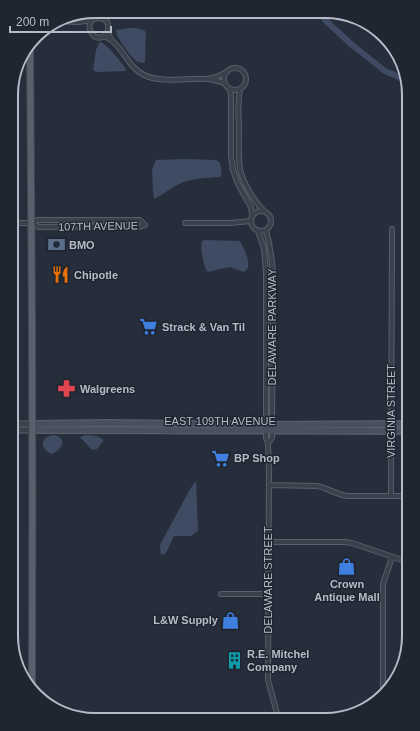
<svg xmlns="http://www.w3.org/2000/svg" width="420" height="731" viewBox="0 0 420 731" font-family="Arial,sans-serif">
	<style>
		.water { fill: #3e4b62 }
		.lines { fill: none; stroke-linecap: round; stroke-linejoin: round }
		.river { stroke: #3e4b62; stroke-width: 6 }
		.minor-casing { stroke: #585e6a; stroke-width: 6 }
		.tertiary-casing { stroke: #585e6a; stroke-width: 7 }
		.secondary-casing { stroke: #585e6a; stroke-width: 8 }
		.primary-casing { stroke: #434955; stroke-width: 8 }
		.minor { stroke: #3a404c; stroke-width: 4 }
		.tertiary { stroke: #3a404c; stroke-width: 5 }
		.secondary { stroke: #494f5e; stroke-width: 5.5 }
		.primary { stroke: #595f6b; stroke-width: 6 }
		.labels { text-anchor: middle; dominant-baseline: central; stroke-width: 3; stroke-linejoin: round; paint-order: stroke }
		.street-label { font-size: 11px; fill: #b6bbc7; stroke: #1f2531 }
		.poi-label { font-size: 11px; font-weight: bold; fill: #b6bbc7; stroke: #1f2531; text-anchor: start }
		.rim { fill: none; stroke: #b6bbc7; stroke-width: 2 }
	</style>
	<rect width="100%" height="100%" fill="#272e3b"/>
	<path class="water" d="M128,28C134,28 142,28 146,32L145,62L144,63C142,63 139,62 138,62C131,58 116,37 116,30Z
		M101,42C111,48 119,60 126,69L125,71L96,72L93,70L96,50L99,43Z
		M185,159L216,160L220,163L222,174L220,177C206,178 191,178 179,184C170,188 163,195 154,199L153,190L152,170L156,160Z
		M205,240L240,241C243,246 250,260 248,267C248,269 246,270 244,272L230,267L220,269L208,272C205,269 205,267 204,263C202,255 200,250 202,241Z
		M54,435C69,438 61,452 51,454C44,451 39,442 47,437C48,436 54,435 54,435Z
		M86,435L97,436L104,440L97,449L92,450L80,437Z
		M196,481L198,531L191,536H174L166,553L161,555L160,545L190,489Z"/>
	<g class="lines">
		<path class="river" d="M319,12L326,21L351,44L385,71L397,76L405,80"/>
		<defs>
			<path id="minor" d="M56,21L78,22L93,20
				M108,31C96,51 79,20 98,18C101,18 105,19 107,22C109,25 108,27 108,31C108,34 110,37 111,40
				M104,36C122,43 127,67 144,75C161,84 190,77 209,79C214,80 219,81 224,83
				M224 79a11 11 0 1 1 22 0a11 11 0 1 1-22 0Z
				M211,78L216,77L225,73
				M229,88L231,95V156L233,170L238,184L251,207L252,215
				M240,89C238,101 238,113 239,125C239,140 238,155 240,169C243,183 254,201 264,211
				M251 221a10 10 0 1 1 20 0a10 10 0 1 1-20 0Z
				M13,223H31L39,227L125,226L138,227L145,225L140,220H38L31,223
				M185,223H231L250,221
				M266,230C270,245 272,259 273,274L272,431V438L268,443
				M258,231L264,249L266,273V438L268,443L269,471L268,680L278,717
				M269,485L317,486C328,488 337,495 348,496H408
				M391,496L392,229
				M268,542H344L352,543L408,562
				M221,594H268
				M383,694V584L392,557"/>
			<path id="tertiary" d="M14,424H33
				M14,430H33"/>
			<path id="secondary" d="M33,424L108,423L266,425L407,424
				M33,430L407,431"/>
			<path id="primary" d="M30,44C30,137 32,231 32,324C33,445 32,565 32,686"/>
		</defs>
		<use href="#minor" class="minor-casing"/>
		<use href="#tertiary" class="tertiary-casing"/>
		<use href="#secondary" class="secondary-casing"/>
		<use href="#primary" class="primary-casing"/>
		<use href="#minor" class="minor"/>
		<use href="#tertiary" class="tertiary"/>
		<use href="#secondary" class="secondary"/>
		<use href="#primary" class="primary"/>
	</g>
	<defs>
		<symbol id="bank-bare" viewBox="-9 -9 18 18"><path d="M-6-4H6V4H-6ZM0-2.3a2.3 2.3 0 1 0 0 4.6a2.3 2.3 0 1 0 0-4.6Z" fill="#5c6f8a" stroke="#1f2531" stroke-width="2.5" paint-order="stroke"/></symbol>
		<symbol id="restaurant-bare" viewBox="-9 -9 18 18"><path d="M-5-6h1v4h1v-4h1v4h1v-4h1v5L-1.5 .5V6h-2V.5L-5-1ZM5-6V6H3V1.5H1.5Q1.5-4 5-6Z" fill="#e8710a" stroke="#1f2531" stroke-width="2.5" paint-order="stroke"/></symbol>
		<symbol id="supermarket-bare" viewBox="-9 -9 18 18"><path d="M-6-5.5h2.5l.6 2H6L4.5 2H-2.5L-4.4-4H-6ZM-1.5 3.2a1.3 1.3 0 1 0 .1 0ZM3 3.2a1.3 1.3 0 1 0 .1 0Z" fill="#3f7fe0" stroke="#1f2531" stroke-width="2.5" paint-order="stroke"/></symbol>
		<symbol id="pharmacy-bare" viewBox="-9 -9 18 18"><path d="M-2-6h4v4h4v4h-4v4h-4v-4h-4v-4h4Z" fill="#e0444e" stroke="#1f2531" stroke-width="2.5" paint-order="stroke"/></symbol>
		<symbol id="shop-bare" viewBox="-9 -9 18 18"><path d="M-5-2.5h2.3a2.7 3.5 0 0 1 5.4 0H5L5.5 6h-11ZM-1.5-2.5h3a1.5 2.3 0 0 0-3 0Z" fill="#3f7fe0" stroke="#1f2531" stroke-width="2.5" paint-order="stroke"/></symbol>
		<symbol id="building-bare" viewBox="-9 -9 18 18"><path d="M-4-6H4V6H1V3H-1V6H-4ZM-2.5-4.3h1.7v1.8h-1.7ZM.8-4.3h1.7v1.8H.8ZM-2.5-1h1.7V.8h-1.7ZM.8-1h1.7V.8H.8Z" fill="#0f9aa8" stroke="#1f2531" stroke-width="2.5" paint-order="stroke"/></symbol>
	</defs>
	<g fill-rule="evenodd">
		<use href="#bank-bare" x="44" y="232" width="25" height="25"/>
		<use href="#restaurant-bare" x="48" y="262" width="25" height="25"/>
		<use href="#supermarket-bare" x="136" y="314" width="25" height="25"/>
		<use href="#pharmacy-bare" x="54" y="376" width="25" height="25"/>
		<use href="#supermarket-bare" x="208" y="446" width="25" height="25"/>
		<use href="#shop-bare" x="334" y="554" width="25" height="25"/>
		<use href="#shop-bare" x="218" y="608" width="25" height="25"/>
		<use href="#building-bare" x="222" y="648" width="25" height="25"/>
	</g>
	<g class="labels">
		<g class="street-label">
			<text transform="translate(98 226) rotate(-1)">107TH AVENUE</text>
			<text transform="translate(272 327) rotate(-90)">DELAWARE PARKWAY</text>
			<text transform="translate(391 411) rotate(-90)">VIRGINIA STREET</text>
			<text x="220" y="421">EAST 109TH AVENUE</text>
			<text transform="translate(268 580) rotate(-90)">DELAWARE STREET</text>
		</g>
		<g class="poi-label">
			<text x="69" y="245">BMO</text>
			<text x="74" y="275">Chipotle</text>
			<text x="162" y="327">Strack &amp; Van Til</text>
			<text x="80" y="389">Walgreens</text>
			<text x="234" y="458">BP Shop</text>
			<text x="347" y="584" text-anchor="middle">Crown<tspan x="347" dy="13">Antique Mall</tspan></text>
			<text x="218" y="620" text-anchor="end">L&amp;W Supply</text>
			<text x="247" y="654">R.E. Mitchel<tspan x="247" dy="13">Company</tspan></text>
		</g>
	</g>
	<path d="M0 0H420V731H0ZM95 18H325A77 77 0 0 1 402 95V636A77 77 0 0 1 325 713H95A77 77 0 0 1 18 636V95A77 77 0 0 1 95 18Z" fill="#1f2531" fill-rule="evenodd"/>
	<path class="rim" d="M95 18H325A77 77 0 0 1 402 95V636A77 77 0 0 1 325 713H95A77 77 0 0 1 18 636V95A77 77 0 0 1 95 18Z"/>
	<path d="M10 26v6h101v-6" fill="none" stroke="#b6bbc7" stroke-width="2"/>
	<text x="16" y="26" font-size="12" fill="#b6bbc7" stroke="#1f2531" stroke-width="3" paint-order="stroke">200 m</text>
</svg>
